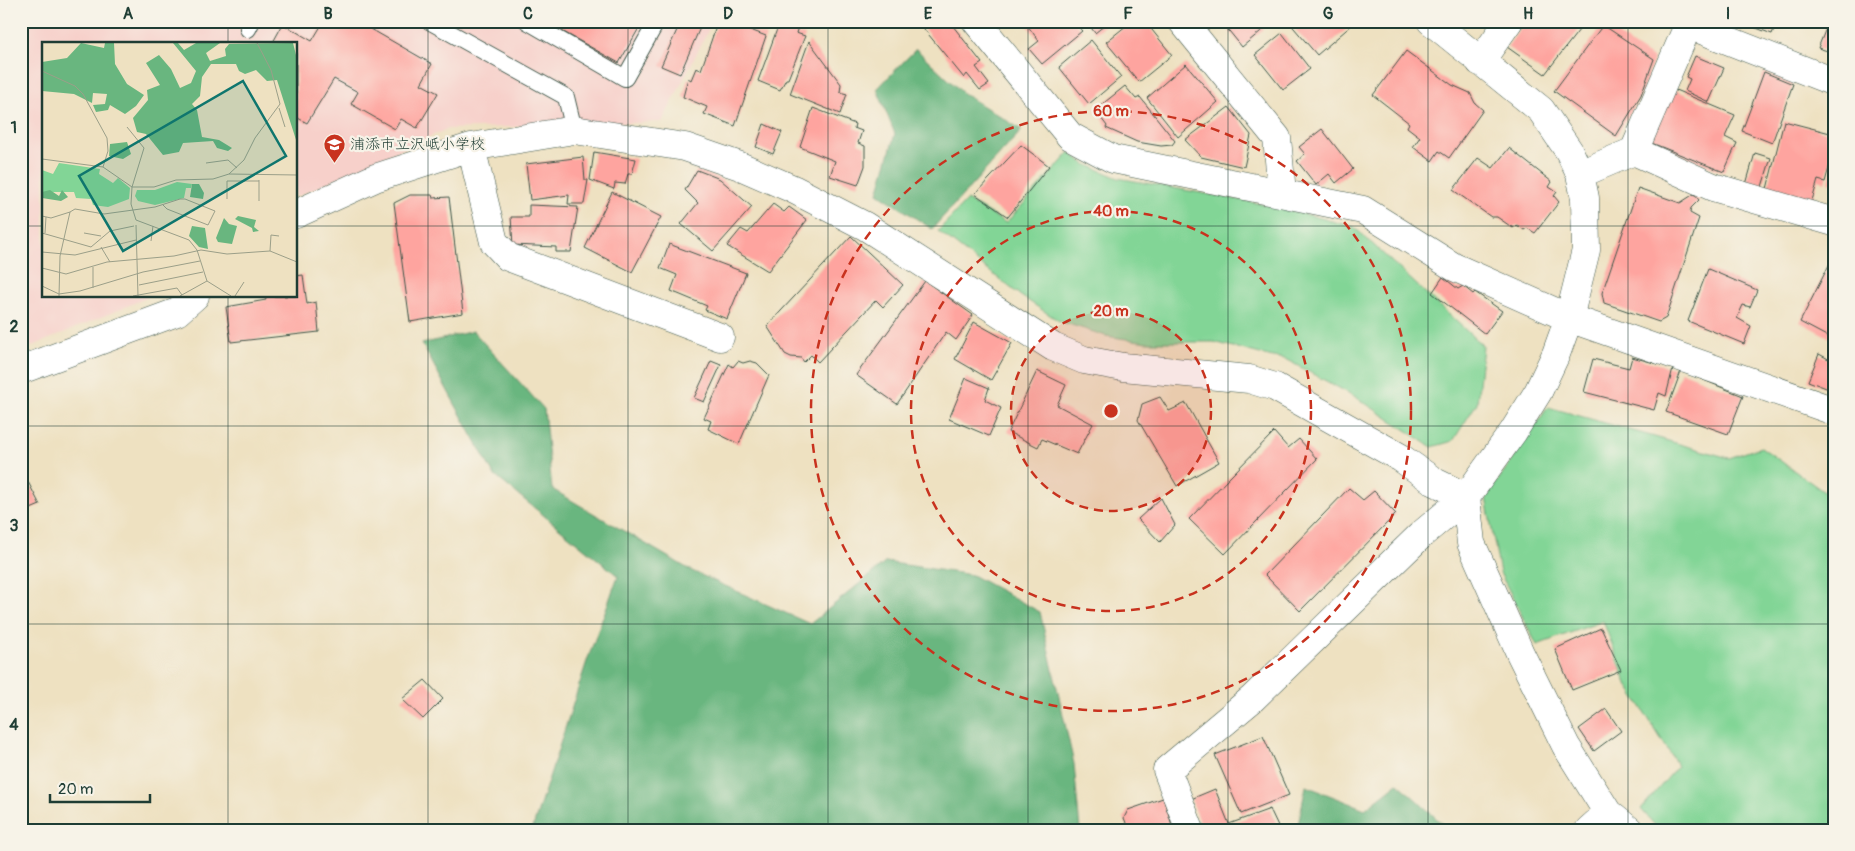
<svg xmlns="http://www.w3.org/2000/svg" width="1855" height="851" viewBox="0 0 1855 851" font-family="Pangolin,'Klee One',sans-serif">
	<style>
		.built { fill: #f7d0ca }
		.green { fill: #82d596; stroke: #508965 }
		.forest { fill: #69b67f; stroke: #447a5a }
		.building { fill: #fea49f }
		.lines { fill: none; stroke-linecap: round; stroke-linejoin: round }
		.service-casing { stroke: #3e5649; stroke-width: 18 }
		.minor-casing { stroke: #3e5649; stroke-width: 29 }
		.service { stroke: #fff; stroke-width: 16 }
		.minor { stroke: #fff; stroke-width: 28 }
		.grid { fill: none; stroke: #1f3d34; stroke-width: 1; stroke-opacity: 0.55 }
		.ring { fill: none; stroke: #c8321e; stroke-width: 2.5; stroke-dasharray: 9 6 }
		.labels { text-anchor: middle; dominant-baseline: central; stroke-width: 4.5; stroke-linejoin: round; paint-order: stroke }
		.poi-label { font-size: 15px; fill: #1f3d34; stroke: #f7f3e8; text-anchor: start }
		.inset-road { fill: none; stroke: #9b9f89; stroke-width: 1 }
		.view { fill: #0f766e; fill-opacity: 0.15; stroke: #0f766e; stroke-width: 2.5 }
		.inset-edge { fill: none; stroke: #1f3d34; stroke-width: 2.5 }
		.centre { fill: #c8321e; stroke: #f7f3e8; stroke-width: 2.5 }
		.ring-label { font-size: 15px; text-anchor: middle; font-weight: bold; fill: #c8321e; stroke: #f7f3e8; stroke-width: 4.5; stroke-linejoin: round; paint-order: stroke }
		.neatline { fill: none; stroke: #1f3d34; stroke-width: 2 }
		.grid-label { font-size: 16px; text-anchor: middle; font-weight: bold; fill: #1f3d34 }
	</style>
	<rect width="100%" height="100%" fill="#f7f3e8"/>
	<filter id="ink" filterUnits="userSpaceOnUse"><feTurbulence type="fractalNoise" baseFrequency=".02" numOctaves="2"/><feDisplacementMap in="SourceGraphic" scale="10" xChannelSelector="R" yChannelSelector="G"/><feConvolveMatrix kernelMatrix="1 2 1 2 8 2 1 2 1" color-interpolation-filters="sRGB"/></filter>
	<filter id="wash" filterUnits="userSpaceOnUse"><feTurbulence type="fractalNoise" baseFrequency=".0096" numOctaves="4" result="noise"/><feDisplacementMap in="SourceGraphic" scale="20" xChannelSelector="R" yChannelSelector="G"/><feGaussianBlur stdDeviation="1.12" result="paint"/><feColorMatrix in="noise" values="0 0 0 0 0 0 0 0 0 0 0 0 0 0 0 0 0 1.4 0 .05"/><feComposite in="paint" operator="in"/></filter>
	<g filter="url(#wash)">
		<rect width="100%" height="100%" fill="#eee1c1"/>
		<path class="built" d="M21,21H713L662,122L447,129L296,197V44H44V296H151L21,351Z"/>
		<path class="green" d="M1070,152L1083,163L1118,178L1279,207L1354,227L1483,346L1477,403L1453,441L1432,447L1354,396L1285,359L1268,356L1214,342H1147L1106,336L1059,321L1021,296L938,231L967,200L1006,223Z
			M1548,407L1729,458L1761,447L1834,499V830H1659L1641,809L1678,766L1628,686L1603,621L1537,645L1500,573L1486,498Z"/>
		<path class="forest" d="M916,49L964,94L1022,130L932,229L878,193L895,134L877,89Z
			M473,331L544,409L552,489L692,571L810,624L886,562L972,575L1040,612L1074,764L1080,830H532L587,661L618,576L494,475L422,344Z
			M1398,783L1449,830H1297L1306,786L1365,809Z"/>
		<g id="blocks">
			<path class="building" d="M324,21H357L432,64L421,84L438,93L417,128L401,119L395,129L351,104L358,92L334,79L307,123L296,117V44H272L283,24L312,41Z
				M544,21H643L619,63Z
				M681,21L702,23L680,74L661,66Z
				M718,21H727L766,36L735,126L704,114L707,107L683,97L688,78L691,80L696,68L701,70Z
				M780,21H792L799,24L796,33L805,36L788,79H786L780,90L758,81Z
				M929,21H949L982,63L976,67L989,84L980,90L967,74L964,78L924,29Z
				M1024,21H1073L1082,31L1042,64L1029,49L1039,41Z
				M1086,21H1110L1095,33Z
				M1132,21H1149L1148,25L1172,55L1139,82L1106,42Z
				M1221,21H1273L1242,47Z
				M1288,21H1350L1353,24L1317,55Z
				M1526,21H1586L1545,74L1507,47Z
				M1738,21H1777L1772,34Z
				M1829,21H1834V53L1818,48Z
				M1603,25L1654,59L1641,95L1616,136L1554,91Z
				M1282,33L1310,69L1283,90L1255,55Z
				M1091,40L1121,77L1089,104L1059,67Z
				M809,41L841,84L840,92L847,94L840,114L790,94Z
				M1406,51L1452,85L1470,93L1475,103L1483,110L1449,158L1439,151L1432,161L1413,147L1420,137L1407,127L1409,123L1373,95Z
				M1695,56L1724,68L1709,102L1685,91L1690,79L1686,77Z
				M1186,64L1218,102L1178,137L1147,98Z
				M1764,72L1793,84L1772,143L1742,131Z
				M1125,86L1136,99L1140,97L1175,141L1172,145L1161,146L1137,142L1106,128L1107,126L1095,110Z
				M1673,89L1735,115L1725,137L1737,143L1724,172L1649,142Z
				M1229,107L1251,135L1244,167L1201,157L1185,140Z
				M813,108L855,124L854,128L862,131L858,143L865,146V166L858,185L830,176L835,161L800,147Z
				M1784,121L1834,134V150L1825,182L1818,180L1811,204L1766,193Z
				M764,124L782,132L773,154L756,147Z
				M1322,129L1353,169L1336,183L1329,174L1316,185L1297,161L1305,154L1299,147Z
				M1021,145L1049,166L1008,217L975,194Z
				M1509,148L1552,182L1549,187L1557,192L1554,196L1559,202L1535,233L1527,228L1524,230L1517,225L1513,228L1497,217H1491L1453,190L1478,158L1493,168Z
				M594,152L636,159L632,174H628L625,184L615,183L614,189L590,180Z
				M1755,153L1771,158L1760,193L1745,188Z
				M583,157L585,180H588L584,204H568L569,195L530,200L526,164Z
				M1833,168H1834V183L1829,182Z
				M697,170L720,179L752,207L713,251L681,224L698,203L685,190Z
				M1638,188L1680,203L1694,194L1699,200L1691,208L1690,213L1699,218L1666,318L1659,322L1604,303L1602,293Z
				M612,192L661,217L632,272L585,248Z
				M410,195H432L433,198L449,197L463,313L410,322L394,203Z
				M773,204L784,212L789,207L807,220L768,271L727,246L741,229L748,233Z
				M529,205L578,207L571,252H556V247L513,245L511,217H529Z
				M851,236L903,285L883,307L876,300L818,362L811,355L804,362L801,358L791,357L785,354L767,326Z
				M669,244L746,273L727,319L705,310L707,306L671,291L677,275L660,268Z
				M1830,263L1834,264V340L1800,322Z
				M1708,269L1757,290L1750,307L1743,305L1737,318L1751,326L1744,344L1688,321Z
				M303,275L307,304L316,302L319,332L231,342L226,307L266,300L265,296H296V276Z
				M1443,277L1458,289L1463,286L1473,294L1475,292L1502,311L1485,334L1432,293Z
				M925,281L973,315L956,340L946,332L897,404L856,375Z
				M974,322L1012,343L991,380L955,359Z
				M1819,354L1834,362V391L1808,381Z
				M1632,357L1673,368L1666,396L1659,393L1654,410L1584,392L1593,359L1629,368Z
				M711,361L721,365L704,402L694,398Z
				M738,361L743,363L750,361L757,363L769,375L739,444L708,429L711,421L704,418L729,364L733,367Z
				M1037,371L1066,385L1057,405L1093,424L1077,454L1042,439L1038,447L1008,432Z
				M1681,371L1743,396L1728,434L1666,412Z
				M966,378L989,388L985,400L1001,408L989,436L949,419Z
				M1160,397L1169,411L1186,403L1219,462L1177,486L1138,420L1142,404Z
				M1274,432L1288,448L1299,439L1317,459L1225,554L1189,519Z
				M25,476L40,505L21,513V478Z
				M1349,488L1363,500L1374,491L1396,514L1300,611L1265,575Z
				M1161,498L1175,525L1160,542L1138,519Z
				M1601,628L1621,670L1572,690L1555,649Z
				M425,680L443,699L423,719L402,699Z
				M1606,709L1621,731L1594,751L1579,729Z
				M1263,736L1289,795L1241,814L1215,755Z
				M1215,789L1229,824L1270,809L1280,830H1203L1191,799Z
				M1163,798L1173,828L1168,830H1129L1124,818L1128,810Z"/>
		</g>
	</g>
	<g filter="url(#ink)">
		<use href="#blocks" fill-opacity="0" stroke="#3e5649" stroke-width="1"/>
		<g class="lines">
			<defs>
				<path id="service" d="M429,21L566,97L574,130
					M527,21L625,78L657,21
					M248,29L252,21"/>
				<path id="minor" d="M976,21L1070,136L1113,159L1363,210L1454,267L1569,318L1834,411
					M1182,21L1277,138L1282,193
					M1689,25L1834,82
					M1480,62L1509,21
					M471,147L494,242L508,257L720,337
					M1634,151L1713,187L1834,222
					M1580,174L1634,151L1690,21
					M296,214L375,178L471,147L574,130L685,147L740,166L793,189L865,226L1053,347L1084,360L1123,367L1249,379L1275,387L1401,458L1435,482L1466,497
					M21,370L177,312L195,296
					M1466,497L1471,543L1520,653L1566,746L1608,813L1629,830
					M1190,830L1167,770L1252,699L1422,534L1466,497L1513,432L1538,392L1556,354L1569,318L1586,250L1585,198L1580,174L1569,151L1541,110L1431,21
					M1589,830L1608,813"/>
			</defs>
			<use href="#service" class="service-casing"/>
			<use href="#minor" class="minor-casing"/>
			<use href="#service" class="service"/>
			<use href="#minor" class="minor"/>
		</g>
	</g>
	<path class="grid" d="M228,21V44M428,21V830M628,21V830M828,21V830M1028,21V830M1228,21V830M1428,21V830M1628,21V830M21,226H44M296,226H1834M228,296V830M21,426H1834M21,624H1834"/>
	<circle cx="1111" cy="411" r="100" fill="#c8321e" fill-opacity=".12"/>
	<g class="ring">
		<circle cx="1111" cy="411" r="100"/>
		<circle cx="1111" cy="411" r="200"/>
		<circle cx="1111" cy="411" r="300"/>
	</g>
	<defs>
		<symbol id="school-pin" viewBox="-11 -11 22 30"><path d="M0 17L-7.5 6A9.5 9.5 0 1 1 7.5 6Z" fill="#c8321e" stroke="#f7f3e8"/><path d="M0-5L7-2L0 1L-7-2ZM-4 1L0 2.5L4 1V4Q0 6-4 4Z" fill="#fff"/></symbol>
	</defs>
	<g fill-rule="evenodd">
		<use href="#school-pin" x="322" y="132" width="25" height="34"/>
	</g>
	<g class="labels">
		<g class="poi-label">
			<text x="350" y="144">浦添市立沢岻小学校</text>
		</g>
	</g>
	<g transform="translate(42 42)">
		<rect width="255" height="255" fill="#eee1c1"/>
		<path d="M17,121L58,127L57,132L71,141L76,136L88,146L87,157L66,165L51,163L49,157L34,156L32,150H0V128L11,132ZM135,140L150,142L149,146H144L142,156L113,163L96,159L93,154L95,148H113Z" fill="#82d596"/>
		<path d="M39,1L62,6L63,1H72L73,22L85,42L102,53L94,64L83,72L68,63L66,68L54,70L51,63L63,62L65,52L51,51L50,61L32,52L0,49V20L25,16ZM131,1H136L142,8L154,1H178L164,11L168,19L184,14L183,7L187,2L251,1L255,17V101L235,38L225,39L214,28L203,32L197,29L194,22H169L160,35L158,54L150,62L155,68L160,95L177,98L190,106L186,109L175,106L171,99L141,101L137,110L121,113L104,92L95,90L91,76L106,58L105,48L118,43L104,21L117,13L129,27L138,46L149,41L154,29ZM85,100L89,112L81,117L67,114L68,102ZM150,142H157L162,151L161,157L148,155ZM8,148L17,154L20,148L26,155L19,159L0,156V150ZM196,174L214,178L212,185L217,189L211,190L210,186L193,177ZM182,176L187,182L195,184L190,202L176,200L174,196ZM150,184L163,186L166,207L157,205L147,194Z" fill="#69b67f"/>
		<path class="inset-road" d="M0,29L33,44L41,52L65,96L66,109L61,125M237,66L243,85M85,85L102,106L90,145L89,162L94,178L147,198L155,208L165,239L189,254M0,117L61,125L90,145H112L134,138L171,137L187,132L202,118L213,96L238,62L229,28L215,1M164,121L186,118L195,126M187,132L255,133M217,138V159M185,157V139H217M0,174L9,176L28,170M94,183L96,254M0,191L49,205L68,189L92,184M3,191L4,175M42,191L59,194M109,199L111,184M59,205L68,220M228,209L229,193L237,194M0,210L33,213L94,198M0,226L24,232L65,220L132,214L159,208L185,212L228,209L255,220M97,243L161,230M0,244L17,252L38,249L101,230L158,219M51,246V225M17,254L18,214L28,170L33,167L62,172L113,165L138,157H143L173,169L166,183L125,167L121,163M91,254L135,246L140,253M138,254L165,239M193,254L202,240"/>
		<path class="view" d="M201,39L244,114L81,209L37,134Z"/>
		<rect width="255" height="255" class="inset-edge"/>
	</g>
	<circle cx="1111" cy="411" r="8" class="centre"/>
	<g class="ring-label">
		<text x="1111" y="116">60 m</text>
		<text x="1111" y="216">40 m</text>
		<text x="1111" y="316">20 m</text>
	</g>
	<rect width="1855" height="851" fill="none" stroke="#f7f3e8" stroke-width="55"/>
	<path d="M50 794v8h100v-8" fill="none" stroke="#1f3d34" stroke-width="2.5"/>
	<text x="58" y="794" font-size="15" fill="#1f3d34" stroke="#f7f3e8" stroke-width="4" paint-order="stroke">20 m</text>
	<rect x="28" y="28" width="1800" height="796" class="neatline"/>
	<g class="grid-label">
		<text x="128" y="19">A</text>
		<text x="328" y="19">B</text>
		<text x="528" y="19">C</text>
		<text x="728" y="19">D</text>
		<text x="928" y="19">E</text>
		<text x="1128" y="19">F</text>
		<text x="1328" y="19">G</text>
		<text x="1528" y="19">H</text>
		<text x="1728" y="19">I</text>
		<text x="14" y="133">1</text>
		<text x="14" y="332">2</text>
		<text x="14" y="531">3</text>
		<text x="14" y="730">4</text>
	</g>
</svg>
